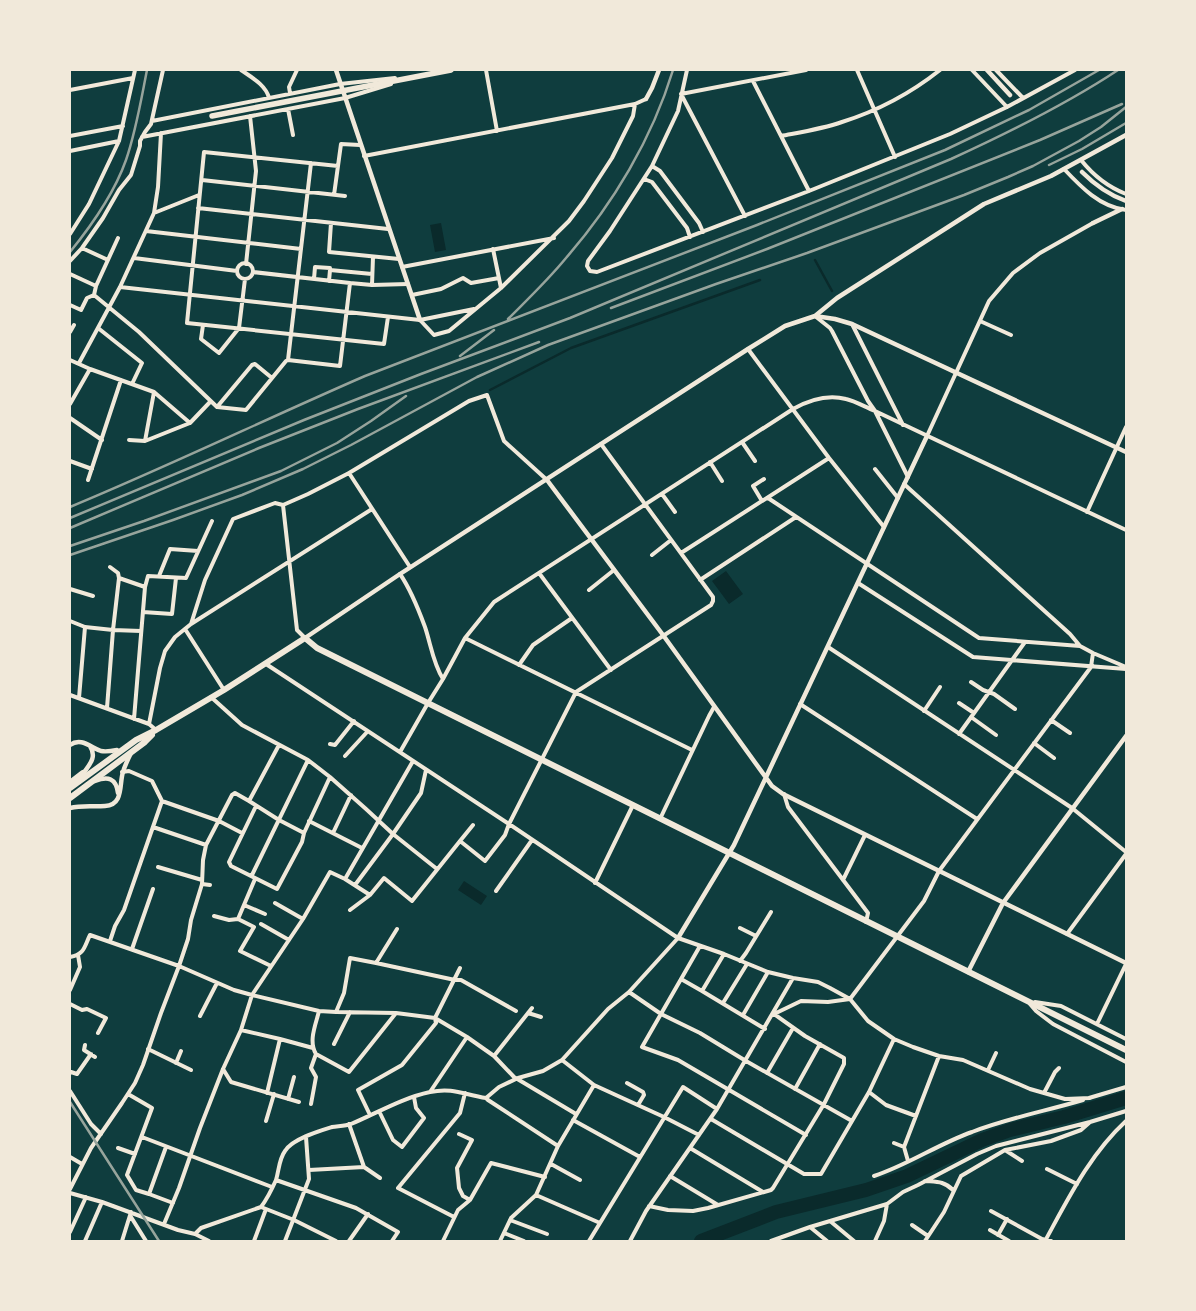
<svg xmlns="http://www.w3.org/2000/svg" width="1196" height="1311" viewBox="0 0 1196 1311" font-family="Ubuntu,sans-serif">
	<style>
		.water { fill: #0a2a2b }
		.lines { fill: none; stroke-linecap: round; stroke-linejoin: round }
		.stream { stroke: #0a2a2b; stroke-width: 2.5 }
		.river { stroke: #0a2a2b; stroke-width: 14 }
		.minor { stroke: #f1e9da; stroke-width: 4 }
		.tertiary { stroke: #f1e9da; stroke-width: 4.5 }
		.primary { stroke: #f1e9da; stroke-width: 5.5 }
		.trunk { stroke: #f1e9da; stroke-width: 6 }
		.rail { stroke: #97a49c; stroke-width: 2.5 }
	</style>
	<rect width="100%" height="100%" fill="#0f3d3e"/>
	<path class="water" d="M441,223L446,250L435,252L430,225Z
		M726,571L743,594L729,604L712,581Z
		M464,881L487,896L481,905L458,890Z"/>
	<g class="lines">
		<path class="stream" d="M815,260L832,291
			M490,390L571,348L760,280"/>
		<path class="river" d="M701,1241L776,1212L866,1190L907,1176L982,1140L1010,1130L1064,1117L1126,1098"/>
		<path class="minor" d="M241,70C251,77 266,85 269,98
			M486,70L497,131
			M687,70L678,111L652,166L610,231L588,261L587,266L590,271L597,272L809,191L950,134L1007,107L1075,70
			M857,70L895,157
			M972,70L1007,107
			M996,70L1023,98
			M753,81L809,191
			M70,90L133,78
			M290,93L289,87L297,70
			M681,94L745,216
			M681,94L806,70
			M288,109L293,135
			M152,121L340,84L395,78
			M70,136L123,126
			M781,136C802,132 822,129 842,122C877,111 911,93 940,70
			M142,137L345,98L391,84
			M70,151L119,141
			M364,156L635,104L646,99
			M1081,160C1093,175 1108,187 1126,194
			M338,166L204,152L187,323L384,344L388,317
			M652,166L660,171L699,223L703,232
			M1064,169C1081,187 1100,207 1126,210
			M644,179L652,182L687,228L690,237
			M202,180L345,196
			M334,195L341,144L360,145
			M198,208L388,229
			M154,213L199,195
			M331,223L329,252L399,259
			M146,231L301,249
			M70,234L89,204L119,141L135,70
			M82,248L108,260
			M493,249L501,288
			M134,258L237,271
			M70,261L82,248L103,218L119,190L131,175L140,146V141L145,132L151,124L163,70
			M237 271a8 8 0 1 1 16 0a8 8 0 1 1-16 0Z
			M246,264L256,171L250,116
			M402,267L554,238
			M253,272L350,283L372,285L408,284
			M70,274L96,286L94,295
			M314,279L315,267L330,268V270
			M329,281L330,270L372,274
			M372,285L373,257
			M96,286L118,238
			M120,287L420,320L474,309
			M94,295L139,332L217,407L246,410L286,361L288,360L311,163
			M412,295L441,289L463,278L471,283L499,278
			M70,305L81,310L87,298L94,295
			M815,316L830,328L832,331L868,401L875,411L908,477
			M420,320L434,335L449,331L501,288L569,221L584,201L612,158L633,116L635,104
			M980,321L1011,335
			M852,324L903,425
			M203,325L201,339L219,353L239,328L245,279
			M98,328L142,363L132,384
			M70,332L74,325
			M748,349L829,458L884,527
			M70,360L90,369L154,392L190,423L210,402
			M288,360L340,366L350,283
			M79,363L120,287L154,213L158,187L161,133
			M70,404L90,369
			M217,407L252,365L255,364L272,378
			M70,418L102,440
			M927,436L989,301L1013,273L1040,253L1093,223
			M129,440L145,441L190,423
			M145,441L154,392
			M742,442L755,461
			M70,461L92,469
			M710,462L722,481
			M875,469L898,498
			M349,473L410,567
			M88,480L121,380
			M904,484L1070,634L1080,646L1093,653L1126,667
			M662,494L675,512
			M768,498L979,638L1080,646
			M762,501L753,486L764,479
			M283,505L297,630L305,638
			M1087,512L1126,427
			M681,553L829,458
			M652,555L671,540
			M110,567L118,573L119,578
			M539,573L611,670
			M400,574C411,590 418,608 425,627C431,645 433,663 443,679
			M159,576L170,549L198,551
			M700,580L796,517
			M858,583L973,657L1126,669
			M70,589L93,596
			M589,590L614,570
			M143,612L172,614L176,578
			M70,621L85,627L113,630L119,578L145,587L148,576L186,578L212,521
			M191,624L372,509
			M185,629L224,690
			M465,638L692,750
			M828,647L1072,808L1126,852
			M266,664L509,824L678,938L724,954L768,972L793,978L818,982L830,988L850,999L868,1021L894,1039L913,1047L939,1056L963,1060L1030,1089L1065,1099L1090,1098
			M519,665L533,645L572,618
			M971,682L983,690L994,694L1015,709
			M70,695L149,724L156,730
			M211,697L242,725L308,760L330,777L366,809L393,834L437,869
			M79,698L85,627
			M959,703L974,713
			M800,704L977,819
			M107,708L113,630L141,631
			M924,711L940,687
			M971,717L996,735
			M134,719L145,587
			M1051,720L1070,733
			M149,724L160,668L165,651L175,637L191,624L205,580L233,519L275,503L283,505L308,494L349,473L469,401L487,395L504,441L547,480
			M959,734L1025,642
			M1034,743L1054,758
			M330,744L335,745L354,721
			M400,752L428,703L443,679L465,638L494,602L793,409C809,400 827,394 846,399C855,401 865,407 875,411L1126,530
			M345,756L368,731
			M122,772L129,771L152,781L162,801L219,821L242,833
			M784,794L788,807L868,913L866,922
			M249,801L279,820L304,833L302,842L277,889L231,866L229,862L256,806
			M660,819L709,716L714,707
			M309,821L362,848
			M153,827L206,845
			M304,833L330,777
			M333,833L351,795
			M460,841L473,825
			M158,867L202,880
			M252,875L308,760
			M255,879L238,919L254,927L240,951L271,966
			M345,879L413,761
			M843,880L865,835
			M595,883L633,805
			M202,884L210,885
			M355,885L393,834L421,793L426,770
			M496,891L532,840
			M275,903L303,919
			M244,905L265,914
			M350,910L370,895L384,878L412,901L460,841L485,861L505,835L509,824L576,692L711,605L713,601V597L601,444
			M214,916L229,920L238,919
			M261,924L289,940
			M740,928L756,936
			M1067,934L1126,854
			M110,941L115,926L124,910L162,801
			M700,946L642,1047L678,1060L806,1135
			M132,949L153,889
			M70,957C85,954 84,947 90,935L179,966L234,990L252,995L319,1011L336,1012L396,1013L435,1018L467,1037L494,1056L514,1077L576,1114
			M740,961L746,953L771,912
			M376,963L455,980H461L516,1011
			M681,979L702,991L765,1029
			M70,990L80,967L78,955
			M702,991L724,954
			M629,992L661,1014L700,1033L746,1061L852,1121
			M1035,1002L1061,1006L1126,1039
			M723,1003L747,964
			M70,1004L82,1010L87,1009L106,1018L98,1033
			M1030,1004L1036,1011L1053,1024L1126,1062
			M336,1012L344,993L350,958L376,963L397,929
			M528,1013L541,1017
			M743,1015L768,972
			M200,1016L217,983
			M1097,1024L1126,964
			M241,1030L280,1039L267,1093
			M280,1039L313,1048
			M334,1044L350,1012
			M85,1045L84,1050L95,1057
			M148,1049L191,1070
			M316,1054C308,1041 316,1024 319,1011
			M494,1056L532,1008
			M562,1060L594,1085L664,1117L699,1135
			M176,1063L181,1051
			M223,1069L231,1082L299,1102
			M988,1070L996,1053
			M70,1073L71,1072L77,1074L91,1054
			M767,1073L793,1028
			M627,1083L643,1092L644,1095L638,1105
			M795,1089L820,1044
			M70,1091L91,1124L101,1134
			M430,1092L467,1037
			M869,1092L886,1105L916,1116
			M1044,1093L1055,1072L1059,1068
			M128,1094L152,1108L127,1175L136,1190L149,1194
			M486,1098L499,1087L518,1078L543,1071L562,1060L608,1009L629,992L678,938
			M1089,1098L1126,1087
			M288,1099L294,1077
			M311,1104L316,1077L311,1068L316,1054L349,1072L396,1013
			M379,1111L393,1140L402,1147L424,1118L416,1108L414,1097
			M370,1115L358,1090L402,1065L436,1023L435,1018L460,968
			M711,1119L804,1174H821L869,1092L894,1039
			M573,1120L640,1157
			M266,1121L274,1094
			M349,1124L364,1167
			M459,1134L472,1140L457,1168L459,1188L463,1196L470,1200
			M142,1137L272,1187
			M894,1143L904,1147
			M166,1147L149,1194L173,1203
			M118,1148L135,1154
			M690,1148L763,1192
			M1005,1150L1022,1161
			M70,1157L82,1164
			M908,1161L904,1147L939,1056
			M551,1164L580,1180
			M1047,1169L1077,1184
			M309,1170L364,1167L380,1178
			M670,1176L718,1205
			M874,1176C908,1165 938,1144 972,1132C1008,1118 1046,1111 1083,1100
			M276,1180L356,1208L398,1232L392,1241
			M925,1181C937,1182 944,1181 953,1190
			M70,1189L91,1148L122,1103L135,1083L143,1065L161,1013L179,966L188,939L191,920L202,884L203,860L206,845L232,795L235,793L249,801L279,745
			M70,1193L102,1202L178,1230L195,1234L209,1241
			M536,1195L600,1223
			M649,1206L668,1210L693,1211L708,1208L771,1190L773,1188L824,1104L844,1064V1058L805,1036L774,1014L801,1001L828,1002L850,999L924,901L939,871L1091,667L1093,653
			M261,1207L294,1220L336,1241
			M991,1211L1042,1239L1051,1241
			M131,1217L146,1241
			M454,1217L398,1188L460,1113L465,1093
			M510,1220L547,1234
			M830,1221L854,1241
			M164,1224L179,1188L200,1128L223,1069L241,1030L252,995L303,919L330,872L345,879L370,895
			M912,1225L928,1236
			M810,1227L827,1241
			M990,1230L1009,1241
			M70,1232L86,1197
			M504,1233L524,1241
			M195,1234L201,1228L261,1207C267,1199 272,1189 276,1180C279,1170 279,1159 285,1151C292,1139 319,1131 332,1127C338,1126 345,1126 351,1124C377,1113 402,1098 430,1092C453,1087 465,1095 486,1098L488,1100L558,1146
			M998,1235L1007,1219
			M85,1241L102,1202
			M122,1241L131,1212
			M254,1241L266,1209
			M285,1241L309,1179L306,1137
			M349,1241L368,1214
			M443,1241L458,1210L470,1200L491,1163L545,1177
			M500,1241L511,1218L536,1195L558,1146L594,1085
			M589,1241L683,1087L717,1109
			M630,1241L646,1211L717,1109L793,978
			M771,1241L810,1227L887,1204L903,1192L918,1185L977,1154L996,1146L1090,1122L1126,1111
			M875,1241L884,1221L887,1204
			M925,1241L944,1212L961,1176L1005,1150L1051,1141L1081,1130L1089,1123
			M1045,1241C1068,1199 1090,1154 1126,1121"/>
		<path class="tertiary" d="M336,70L420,320
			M987,70L1010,95
			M646,99L652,88L659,70
			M1082,172C1095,185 1109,195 1126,201
			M1093,223L1122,209
			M815,316L837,298L984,204L1051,176L1126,135
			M547,480L663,635L772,786L783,794L1126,963
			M305,638L400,574L748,349L785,326L815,316L835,319L852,324L1126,452
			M70,745C81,737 90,747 101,751C106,752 112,751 117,750
			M83,774C90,764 97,757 90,746
			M95,781C108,776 116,778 118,793
			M70,808C82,805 93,807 105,806C124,805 119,784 123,772C125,765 128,759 131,753
			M678,938L734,845L927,436
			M968,972L1003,903L1126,736"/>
		<path class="primary" d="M212,116L451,70"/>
		<path class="trunk" d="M70,783L83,773
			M70,788L136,740L156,730L224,690L305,638L317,648L1126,1050
			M70,798L145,742L152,735"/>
		<path class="rail" d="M1049,165L1082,149L1126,123
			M70,252C92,225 114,194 126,160C136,131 141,100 147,70
			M611,308L767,249L1040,140L1122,104
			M508,319C528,299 548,280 566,258C613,204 652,139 673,70
			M460,356L494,330
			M70,507C169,466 266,419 365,376L757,225L945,150L1029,110L1099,70
			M70,518L304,420L421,374L570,318L951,159C1008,133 1065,105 1118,70
			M70,528L259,448L358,409L539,342
			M70,546L144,521L281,471L337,443L371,421L406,396
			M70,555L173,520L242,495L303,469L351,445L477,377L548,345L716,284L807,253L964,195L1008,177L1033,166L1079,141L1101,127L1126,107
			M70,1102L159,1241"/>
	</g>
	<rect width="1196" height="1311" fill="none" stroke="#f1e9da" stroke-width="142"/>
</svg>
